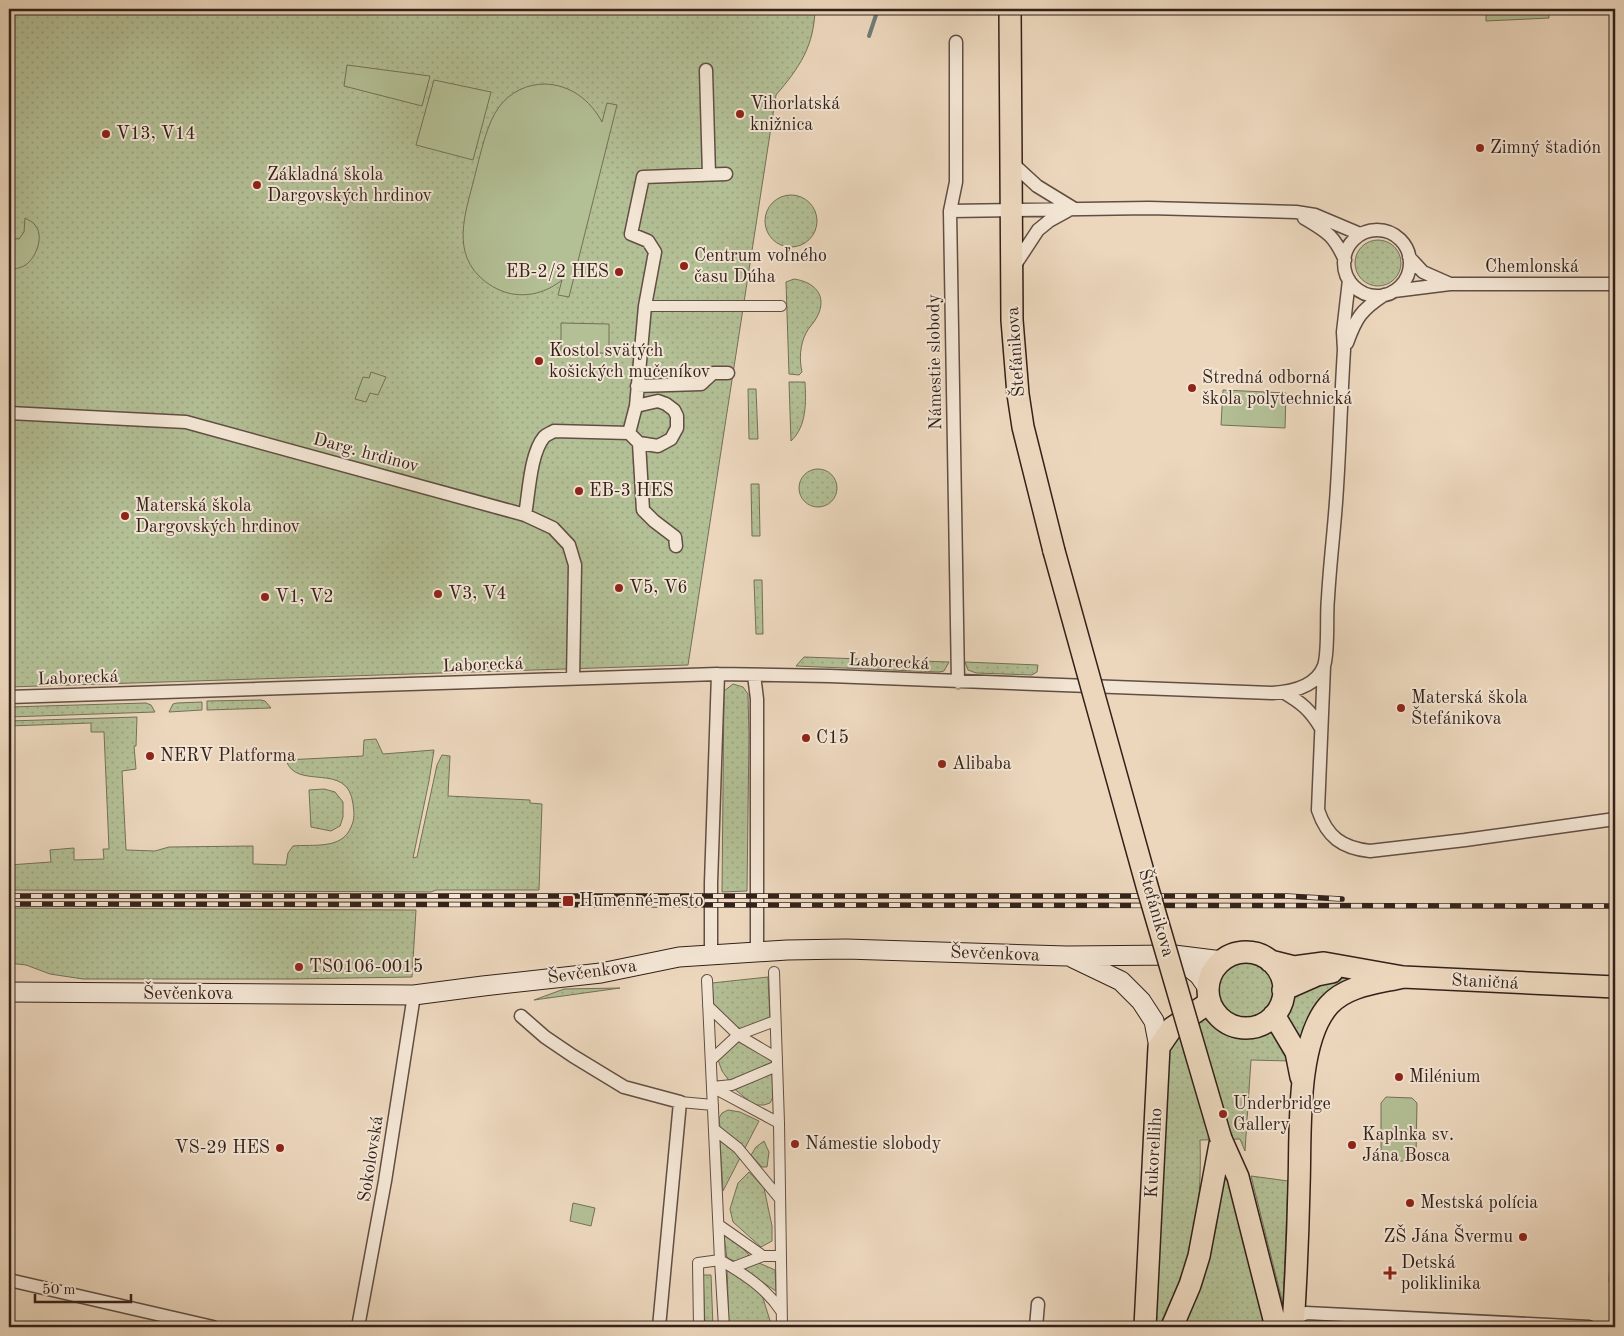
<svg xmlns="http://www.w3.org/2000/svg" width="1624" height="1336" viewBox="0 0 1624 1336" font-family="'Old Standard TT',serif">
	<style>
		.grass { fill: url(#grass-dots); stroke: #737058 }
		.green { fill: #b3bf95; stroke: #737058 }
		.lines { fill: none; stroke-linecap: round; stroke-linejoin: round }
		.stream { stroke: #707c77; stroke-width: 4 }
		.pedestrian-casing { stroke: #614e44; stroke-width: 12 }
		.minor-casing { stroke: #614e44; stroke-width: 15 }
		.secondary-casing { stroke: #33211b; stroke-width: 21 }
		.primary-casing { stroke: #33211b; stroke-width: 24 }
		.pedestrian { stroke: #f3e5d4; stroke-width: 10 }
		.minor { stroke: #f3e5d4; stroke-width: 12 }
		.secondary { stroke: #f3e5d4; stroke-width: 19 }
		.primary { stroke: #ecd7bd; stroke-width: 21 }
		.rail-casing { stroke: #33211b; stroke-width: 5.5 }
		.rail { stroke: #f3e5d4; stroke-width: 4; stroke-dasharray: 11; stroke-linecap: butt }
		.primary-bridge-casing { stroke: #33211b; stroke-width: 24; stroke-linecap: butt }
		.primary-bridge { stroke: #ecd7bd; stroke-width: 21 }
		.poi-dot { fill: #8f2418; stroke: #f3e5d4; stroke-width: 2 }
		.labels { text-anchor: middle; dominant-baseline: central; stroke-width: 4; stroke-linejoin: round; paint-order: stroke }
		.poi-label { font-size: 18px; fill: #33211b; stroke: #f3e5d4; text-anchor: start }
		.street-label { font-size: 18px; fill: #33211b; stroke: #f3e5d4 }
	</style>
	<defs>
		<pattern id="grass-dots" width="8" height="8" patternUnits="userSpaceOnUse" patternTransform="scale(1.25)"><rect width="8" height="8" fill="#b3bf95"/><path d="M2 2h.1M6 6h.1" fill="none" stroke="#9aa480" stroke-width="1.8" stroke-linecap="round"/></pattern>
	</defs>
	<rect width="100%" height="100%" fill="#ecd7bd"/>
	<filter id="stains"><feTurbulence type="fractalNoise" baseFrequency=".004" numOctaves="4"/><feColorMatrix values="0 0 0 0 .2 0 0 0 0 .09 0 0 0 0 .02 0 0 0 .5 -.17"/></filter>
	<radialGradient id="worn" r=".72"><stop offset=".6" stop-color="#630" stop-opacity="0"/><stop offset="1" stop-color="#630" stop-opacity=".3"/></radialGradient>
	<path class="grass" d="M9,9H815C814,46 800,67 776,95L688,665L9,687Z
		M765 221a26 26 0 1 1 52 0a26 26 0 1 1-52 0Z
		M1355 263a23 23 0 1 1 46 0a23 23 0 1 1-46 0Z
		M794,279C815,282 828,296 817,317C814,323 809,327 806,333C800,345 799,359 802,372L799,375L789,374L786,282Z
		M789,382H805C806,402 807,426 791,441Z
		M748,389H756L758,439H749Z
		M799 488a19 19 0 1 1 38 0a19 19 0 1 1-38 0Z
		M751,484H759L760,536H752Z
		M754,580H762L763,634H756Z
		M804,657L949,662L944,671L939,672L796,666Z
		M965,662L1038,665L1037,672L1032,675L976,673L968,670Z
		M733,684L743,687L748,694L749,736L747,891L722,892L724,691Z
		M261,700L265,701L271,708L207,710V701Z
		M202,702V710L169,712L173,704L177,703Z
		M146,703L151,705L155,712L9,717V707Z
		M137,717L136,746H134L136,769L122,771L126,850L155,851L169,847L253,846V864L286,865L288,853L293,846C313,844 342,850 351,827C355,819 354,812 353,804C348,760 296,792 286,760L363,756L364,740L376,739L383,754L434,750L429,781L413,858L417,857L437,765L442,755L450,756L448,796L530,800V803L542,804L539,890H436L431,892L9,890V865L51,862L50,850L74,848V860L104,859L103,849H109L104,732H91V723L9,726V721Z
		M324,789L335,792L343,802V817L340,826L331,831L311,827L309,790Z
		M9,908L416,910L412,977L289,979H83L50,974L26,965L9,963Z
		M1216 988a29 29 0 1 1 58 0a29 29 0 1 1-58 0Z
		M768,977L770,1021L743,1029L736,1027L714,1008L712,983Z
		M1339,978L1351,979L1303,1035L1299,1037L1283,1012C1285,1005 1289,996 1296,991C1305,986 1328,981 1339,978Z
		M620,988L534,1000L564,989Z
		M1209,1013C1224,1032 1249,1039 1270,1024L1290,1061L1251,1060L1245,1151L1240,1139L1200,1140C1201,1174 1200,1207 1192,1240C1186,1270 1171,1299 1159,1327H1153L1164,1056L1177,1032Z
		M743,1041L772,1058V1065L730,1082L722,1071L717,1057L735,1042Z
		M772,1070L773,1097L770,1103L764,1105H754L732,1087Z
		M728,1110L740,1112L759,1121L745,1148L720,1127L719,1118L722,1113Z
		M720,1140L741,1156L723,1191Z
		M764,1141L769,1152L767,1167H762L751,1155L756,1147Z
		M1223,1162L1268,1327H1180C1192,1296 1207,1264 1215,1232C1220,1209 1221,1185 1223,1162Z
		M749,1172L764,1188L772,1226V1241L761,1247L733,1222L730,1209L738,1183Z
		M1251,1176L1288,1181L1283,1304Z
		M724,1236L736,1241L749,1255L737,1262L727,1258Z
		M759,1263L775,1270L776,1291L741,1268Z
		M727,1268L746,1279L762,1295L772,1327H729Z
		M703,1275H711L713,1327H705Z"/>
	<path class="green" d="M1486,9H1548L1549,18L1486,21Z
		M347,65L430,76L422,106L344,86Z
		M434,80L491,92L473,160L416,145Z
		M545,84C571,85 590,100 602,122L607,103L617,105L569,297L558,295L562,280C547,292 528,298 508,293C497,290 487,284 479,276C450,247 468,206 476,171C481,152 487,123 499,107C510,92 527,84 545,84Z
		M25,218C28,220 33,222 35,225C44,235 37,255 28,263C23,268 15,269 9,269V238L19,239L24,232Z
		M561,323L609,324V353H561Z
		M371,372L386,377L378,395L370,393L366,402L355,399L363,377L369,378Z
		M1223,390L1286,393L1285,428L1221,425Z
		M1386,1097L1412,1098L1417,1103L1416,1156L1411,1161H1386L1381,1155V1103Z
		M1615,1198V1300L1611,1292L1609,1280L1613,1203Z
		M573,1203L595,1208L591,1226L570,1221Z"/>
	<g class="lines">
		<path class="stream" d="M869,36L878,9"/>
		<defs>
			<path id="pedestrian" d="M645,306H781
				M774,972L779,1123L782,1327
				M708,1006L738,1035L777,1058
				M711,1060L738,1035L775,1021
				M712,1087L779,1123
				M712,1087L732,1085L777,1066
				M680,1102L713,1105
				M714,1129L738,1148L780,1199
				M719,1225L763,1256H781
				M720,1260C744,1274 766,1288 781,1311
				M720,1260L724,1327
				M734,1267L763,1256
				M699,1327L698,1263L720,1260L707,980"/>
			<path id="minor" d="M956,42V182L950,211L958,682
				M706,70L709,175
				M1011,162L1037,186L1073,208
				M950,211L1149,208L1296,212L1315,215L1360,234
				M1304,218C1327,232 1333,234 1345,260
				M1344 263a33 33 0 1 1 66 0a33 33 0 1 1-66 0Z
				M1409,257L1423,272L1448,283
				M1013,268L1038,230L1049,221L1069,210
				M1394,291L1450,284H1615
				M1347,343C1356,318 1361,310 1384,295
				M637,386L701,384L713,373H728
				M9,413L186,422L525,515L553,528L569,545L575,565L573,679
				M629,433L639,443L658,446L671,439L677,428V416L674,410L666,404L658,401L636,406
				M639,443L643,510L654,521L675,537L676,546
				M525,515C529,493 530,454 544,437C547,434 551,433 554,431L629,433L636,406L645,306L655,252L648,241L631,234L643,177L726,174
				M1324,666L1318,810C1327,837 1342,848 1370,851L1465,840L1615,819
				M754,675L757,699V952
				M1283,692C1302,703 1310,710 1321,728
				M9,697L718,674L830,676L1272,693C1291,692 1316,687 1324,666C1329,651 1326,615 1328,598C1330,561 1335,524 1337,487C1340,441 1341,396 1344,350L1343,332L1349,280
				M711,954V883L718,674
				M521,1016L545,1037L573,1056L624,1087L680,1102L659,1327
				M9,1280L213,1327
				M1293,1320L1306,1313L1589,1327
				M358,1327L385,1181L414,995
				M1036,1327L1038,1304"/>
			<path id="secondary" d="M1175,956L1199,975L1208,988
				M1073,958L1121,981L1141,1001L1154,1021L1159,1047
				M9,992L414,995L483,986L601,973L679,957L787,950L846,949L1067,956L1174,955L1222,961"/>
			<path id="primary" d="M1010,9L1012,320L1018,394L1023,427L1054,551
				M1208 990a38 38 0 1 1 76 0a38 38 0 1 1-76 0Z
				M1270,961L1294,967L1324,963L1403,977L1615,987
				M1283,990L1317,975L1332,972
				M1274,1015L1296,1052L1301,1077
				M1221,1139L1238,1177L1276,1327
				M1145,1327L1159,1047L1172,1028L1210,1002
				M1172,1327L1190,1285L1199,1256L1221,1139
				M1293,1327C1296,1280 1298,1233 1299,1186C1301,1137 1295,1043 1329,1005C1347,985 1378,983 1403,977"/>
		</defs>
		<use href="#pedestrian" class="pedestrian-casing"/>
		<use href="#minor" class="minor-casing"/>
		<use href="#secondary" class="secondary-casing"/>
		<use href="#primary" class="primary-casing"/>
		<use href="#pedestrian" class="pedestrian"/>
		<use href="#minor" class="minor"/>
		<use href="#secondary" class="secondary"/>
		<use href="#primary" class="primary"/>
		<defs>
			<path id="rail" d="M9,896H1286L1342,899
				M9,904L1615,906"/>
		</defs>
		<use href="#rail" class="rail-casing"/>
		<use href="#rail" class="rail"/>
		<defs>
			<path id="primary-bridge" d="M1054,551L1147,886L1221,1139"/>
		</defs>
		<use href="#primary-bridge" class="primary-bridge-casing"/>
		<use href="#primary-bridge" class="primary-bridge"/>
	</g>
	<g class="poi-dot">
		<circle cx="740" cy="114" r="5"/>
		<circle cx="106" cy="134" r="5"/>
		<circle cx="1480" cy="148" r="5"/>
		<circle cx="257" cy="185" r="5"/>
		<circle cx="684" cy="266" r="5"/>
		<circle cx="619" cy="272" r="5"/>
		<circle cx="539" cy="361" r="5"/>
		<circle cx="1192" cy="388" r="5"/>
		<circle cx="579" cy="491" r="5"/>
		<circle cx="125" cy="516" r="5"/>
		<circle cx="619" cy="588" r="5"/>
		<circle cx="438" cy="594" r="5"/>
		<circle cx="265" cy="597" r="5"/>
		<circle cx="1401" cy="708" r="5"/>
		<circle cx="806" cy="738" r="5"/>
		<circle cx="150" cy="756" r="5"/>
		<circle cx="942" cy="764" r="5"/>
		<rect x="562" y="895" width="12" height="12" rx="2.5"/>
		<circle cx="299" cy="967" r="5"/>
		<circle cx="1399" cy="1077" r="5"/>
		<circle cx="1223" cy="1114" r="5"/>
		<circle cx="795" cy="1144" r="5"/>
		<circle cx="1352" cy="1145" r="5"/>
		<circle cx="280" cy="1148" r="5"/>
		<circle cx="1410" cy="1203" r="5"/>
		<circle cx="1523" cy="1237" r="5"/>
		<path d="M1387.5 1265.5h5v5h5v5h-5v5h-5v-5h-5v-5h5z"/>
	</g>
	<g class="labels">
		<g class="poi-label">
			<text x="750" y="104">Vihorlatská<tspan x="750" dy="21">knižnica</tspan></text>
			<text x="116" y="134">V13, V14</text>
			<text x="1490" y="148">Zimný štadión</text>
			<text x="267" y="175">Základná škola<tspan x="267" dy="21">Dargovských hrdinov</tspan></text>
			<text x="694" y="256">Centrum voľného<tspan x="694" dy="21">času Dúha</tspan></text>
			<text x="609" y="272" text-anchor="end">EB-2/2 HES</text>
			<text x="549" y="351">Kostol svätých<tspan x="549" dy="21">košických mučeníkov</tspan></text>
			<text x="1202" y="378">Stredná odborná<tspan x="1202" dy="21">škola polytechnická</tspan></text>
			<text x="589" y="491">EB-3 HES</text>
			<text x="135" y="506">Materská škola<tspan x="135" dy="21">Dargovských hrdinov</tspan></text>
			<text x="629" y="588">V5, V6</text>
			<text x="448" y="594">V3, V4</text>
			<text x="275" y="597">V1, V2</text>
			<text x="1411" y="698">Materská škola<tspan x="1411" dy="21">Štefánikova</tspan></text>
			<text x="816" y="738">C15</text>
			<text x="160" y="756">NERV Platforma</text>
			<text x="952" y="764">Alibaba</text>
			<text x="579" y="901">Humenné mesto</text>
			<text x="309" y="967">TS0106-0015</text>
			<text x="1409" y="1077">Milénium</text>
			<text x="1233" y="1104">Underbridge<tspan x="1233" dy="21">Gallery</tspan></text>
			<text x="1362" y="1135">Kaplnka sv.<tspan x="1362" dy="21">Jána Bosca</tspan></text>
			<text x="805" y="1144">Námestie slobody</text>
			<text x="270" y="1148" text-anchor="end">VS-29 HES</text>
			<text x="1420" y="1203">Mestská polícia</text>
			<text x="1513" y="1237" text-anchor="end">ZŠ Jána Švermu</text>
			<text x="1401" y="1263">Detská<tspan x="1401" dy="21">poliklinika</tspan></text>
		</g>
		<g class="street-label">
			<text x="1532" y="267">Chemlonská</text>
			<text transform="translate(1016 352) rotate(-94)">Štefánikova</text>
			<text transform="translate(935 362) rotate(-91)">Námestie slobody</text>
			<text transform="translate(366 453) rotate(15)">Darg. hrdinov</text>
			<text transform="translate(889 662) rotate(3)">Laborecká</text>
			<text transform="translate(483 665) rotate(-2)">Laborecká</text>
			<text transform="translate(78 678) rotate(-2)">Laborecká</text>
			<text transform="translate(1156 913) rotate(74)">Štefánikova</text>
			<text transform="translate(995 954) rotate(2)">Ševčenkova</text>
			<text transform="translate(592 972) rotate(-8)">Ševčenkova</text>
			<text transform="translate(1485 982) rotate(3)">Staničná</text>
			<text x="188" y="994">Ševčenkova</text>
			<text transform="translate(1154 1153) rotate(-87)">Kukorelliho</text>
			<text transform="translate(371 1159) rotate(-81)">Sokolovská</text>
		</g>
	</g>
	<rect width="1624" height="1336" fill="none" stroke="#ecd7bd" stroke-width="30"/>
	<rect x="10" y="10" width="1604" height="1316" fill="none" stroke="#33211b" stroke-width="2.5"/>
	<rect x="15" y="15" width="1594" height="1306" fill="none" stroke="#33211b"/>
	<path d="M35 1294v8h96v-8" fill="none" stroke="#33211b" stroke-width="2.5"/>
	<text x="42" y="1294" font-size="15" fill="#33211b" stroke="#f3e5d4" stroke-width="4" paint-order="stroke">50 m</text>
	<rect width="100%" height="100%" filter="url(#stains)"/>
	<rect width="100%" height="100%" fill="url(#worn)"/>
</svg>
